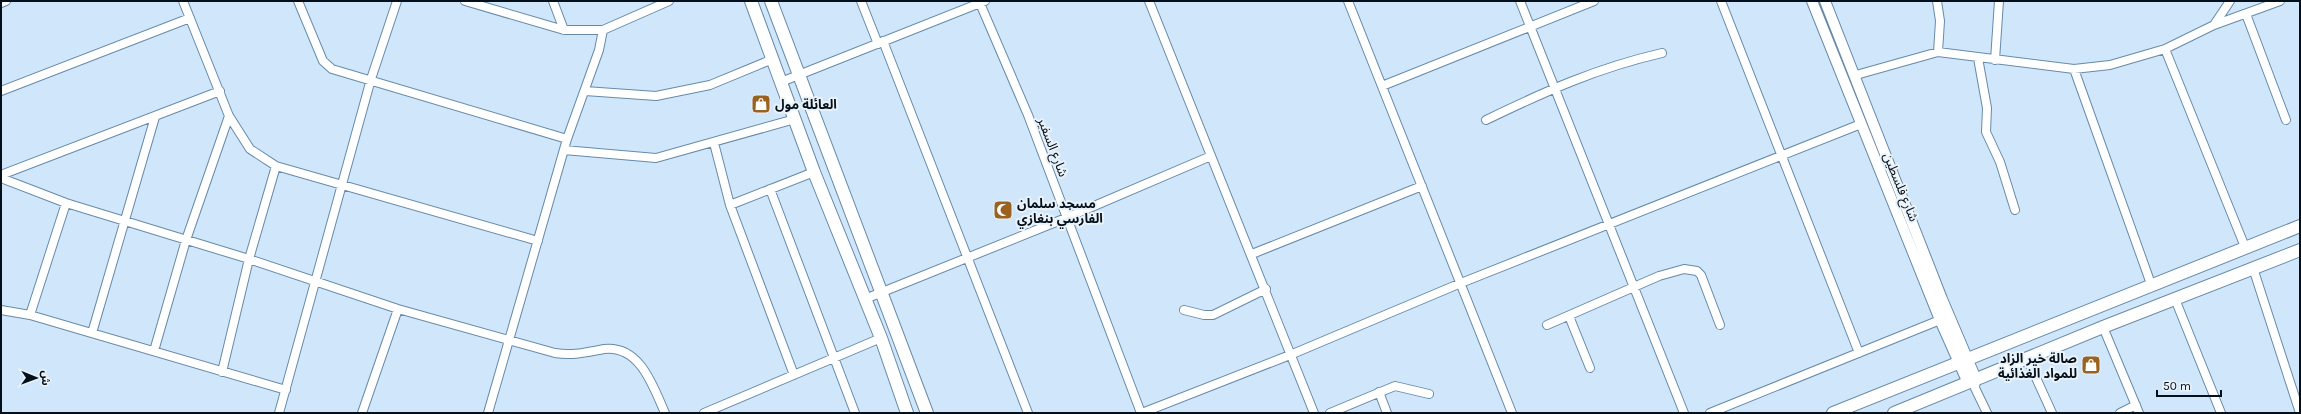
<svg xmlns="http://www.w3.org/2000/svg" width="2301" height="414" viewBox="0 0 2301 414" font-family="Karla,'Noto Sans Arabic',sans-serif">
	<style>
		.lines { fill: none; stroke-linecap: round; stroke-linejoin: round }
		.minor-casing { stroke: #678aa9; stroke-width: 10 }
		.tertiary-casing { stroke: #678aa9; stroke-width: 12 }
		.primary-casing { stroke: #678aa9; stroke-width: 14 }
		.minor { stroke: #fff; stroke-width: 8 }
		.tertiary { stroke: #fff; stroke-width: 10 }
		.primary { stroke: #fff; stroke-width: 12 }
		.labels { text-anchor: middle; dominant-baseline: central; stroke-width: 4; stroke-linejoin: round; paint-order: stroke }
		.poi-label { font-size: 13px; font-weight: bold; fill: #030f1a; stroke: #eaf2f9; text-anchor: start }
		.street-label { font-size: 13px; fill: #030f1a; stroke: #eaf2f9 }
	</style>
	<rect width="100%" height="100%" fill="#d0e7fb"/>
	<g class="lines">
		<defs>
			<path id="minor" d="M183,1L229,116L250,149L276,166L538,241
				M298,1L323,61L332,69L567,139L488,413
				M465,1L564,30H603L669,1
				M553,1L564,30
				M861,1L878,44
				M979,1L1028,115L1141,413
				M1149,1L1314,413
				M1348,1L1512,413
				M1520,1L1684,413
				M1721,1L1859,353
				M1937,1L1940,21L1938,52
				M1,3L6,1
				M2246,14L2286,120
				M2214,25L2280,1
				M883,41L1028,413
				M2165,49L2245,247
				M1978,58L1987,108L1986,132L2000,162L2015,210
				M1995,60L1999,1
				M2074,69L2151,284
				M1856,75L1938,52L2074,69L2110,65L2165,49L2214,25L2230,1
				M781,82L985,1
				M1382,86L1594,1
				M1,91L190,18
				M585,91L656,96L710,85L773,59
				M1486,120C1546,91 1597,68 1662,53
				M567,139L599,50L603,30
				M714,143L730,205L794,375
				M564,150L656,158L795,119
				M1,175L220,91
				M1,178L66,203L249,259L398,309L555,353C573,356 587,352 604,349C640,345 653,386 665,413
				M770,189L855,413
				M730,205L814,172
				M1252,254L1422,186
				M2253,268L2300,413
				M865,299L1066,218L1211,156
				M2175,299L2221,413
				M1,310L30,315L286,390
				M1184,310L1204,315H1213L1266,289
				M30,315L66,203
				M1569,316L1590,368
				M1547,325L1659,276L1684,269L1697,271L1701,275L1720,325
				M2103,327L2139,413
				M92,333L155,117
				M154,351L186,240L229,116
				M2027,358L2052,413
				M222,372L249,259L276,166
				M1976,379L1975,388L1987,413
				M1379,392L1387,413
				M279,413L371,79L397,1
				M362,413L398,309
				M704,413L881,338
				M1142,413L1290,355L1461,283L1861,124
				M1330,413L1395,386L1429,394
				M1710,413L1940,320
				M2120,413L2136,405"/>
			<path id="tertiary" d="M1812,1L1940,320L1968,383
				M1825,1L1942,299L1976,379"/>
			<path id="primary" d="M751,1L814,172L881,338L907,413
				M771,1L927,413
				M1833,413L2300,226
				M1894,413L2103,327L2300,250"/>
		</defs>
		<use href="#minor" class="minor-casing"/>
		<use href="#tertiary" class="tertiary-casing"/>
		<use href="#primary" class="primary-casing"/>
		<use href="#minor" class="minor"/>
		<use href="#tertiary" class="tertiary"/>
		<use href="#primary" class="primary"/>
	</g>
	<defs>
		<symbol id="shop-square" viewBox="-11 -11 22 22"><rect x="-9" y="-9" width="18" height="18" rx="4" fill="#9a621e" stroke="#eaf2f9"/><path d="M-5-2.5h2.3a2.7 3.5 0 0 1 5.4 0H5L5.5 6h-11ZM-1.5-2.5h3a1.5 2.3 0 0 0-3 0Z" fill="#fff"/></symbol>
		<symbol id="mosque-square" viewBox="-11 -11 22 22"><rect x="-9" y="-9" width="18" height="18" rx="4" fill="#9a621e" stroke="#eaf2f9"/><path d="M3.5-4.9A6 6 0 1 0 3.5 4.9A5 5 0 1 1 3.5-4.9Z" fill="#fff"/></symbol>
	</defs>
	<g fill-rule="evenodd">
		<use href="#shop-square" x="750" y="93" width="22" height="22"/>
		<use href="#mosque-square" x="992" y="199" width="22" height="22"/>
		<use href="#shop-square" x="2080" y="354" width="22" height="22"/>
	</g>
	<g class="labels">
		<g class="poi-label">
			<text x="775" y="104">العائلة مول</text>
			<text x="1017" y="203">مسجد سلمان<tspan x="1017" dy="15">الفارسي بنغازي</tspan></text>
			<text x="2077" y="358" text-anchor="end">صالة خير الزاد<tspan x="2077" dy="15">للمواد الغذائية</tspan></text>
		</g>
		<g class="street-label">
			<text transform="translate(1053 147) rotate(69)">شارع السفير</text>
			<text transform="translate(1901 187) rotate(68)">شارع فلسطين</text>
		</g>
	</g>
	<rect width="2301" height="414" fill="none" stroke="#030f1a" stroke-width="4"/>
	<g transform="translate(36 378) rotate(91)" stroke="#eaf2f9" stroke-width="3" paint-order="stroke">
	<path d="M0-3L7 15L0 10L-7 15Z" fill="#030f1a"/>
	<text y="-6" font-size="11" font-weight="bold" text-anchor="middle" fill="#030f1a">ش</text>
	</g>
	<path d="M2157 390v6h64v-6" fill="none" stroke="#030f1a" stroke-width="2"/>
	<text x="2163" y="390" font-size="12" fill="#030f1a" stroke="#eaf2f9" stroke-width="3" paint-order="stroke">50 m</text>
</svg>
